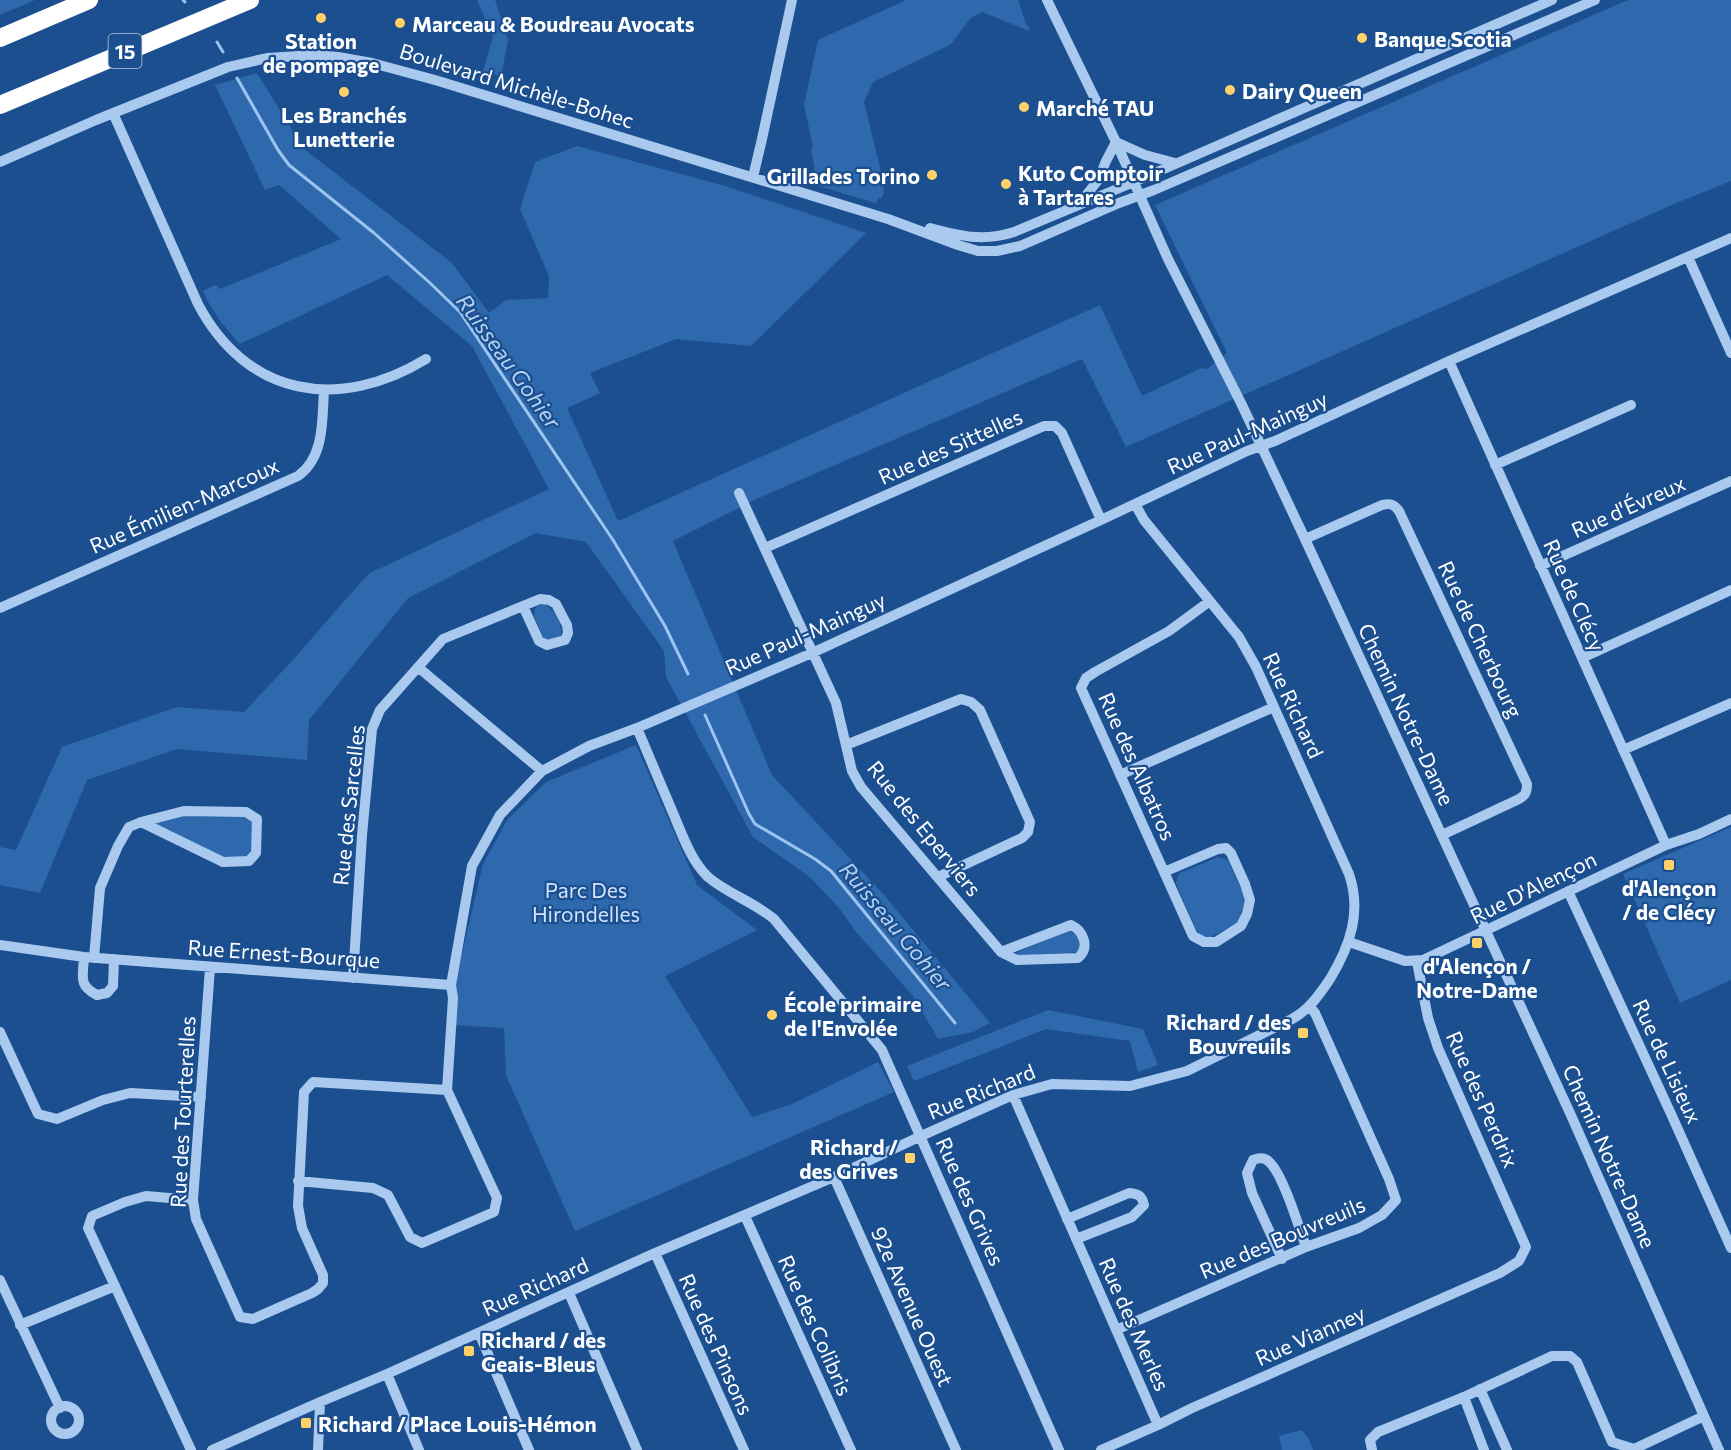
<svg xmlns="http://www.w3.org/2000/svg" width="1731" height="1450" viewBox="0 0 1731 1450" font-family="Commissioner,sans-serif">
	<style>
		.green { fill: #2e69ad }
		.lines { fill: none; stroke-linecap: round; stroke-linejoin: round }
		.stream { stroke: #9cc4f0; stroke-width: 3 }
		.minor { stroke: #a9c9ee; stroke-width: 10 }
		.highway { stroke: #fff; stroke-width: 18 }
		.poi-dot { fill: #ffd166; stroke: #1b4f8f; stroke-width: 2 }
		.labels { text-anchor: middle; dominant-baseline: central; stroke-width: 4.5; stroke-linejoin: round; paint-order: stroke }
		.shield { fill: #1b4f8f; stroke: #bbcadd; stroke-width: 1.5 }
		.shield-label { font-size: 20px; font-weight: bold; fill: #fff }
		.poi-label { font-size: 21px; font-weight: bold; fill: #fff; stroke: #1b4f8f; text-anchor: start }
		.street-label { font-size: 21px; fill: #fff; stroke: #1b4f8f }
		.park-label { font-size: 21px; fill: #cfe3fa; stroke: #1b4f8f }
		.water-label { font-size: 22px; font-style: italic; fill: #b5d3f5; stroke: #1b4f8f }
	</style>
	<rect width="100%" height="100%" fill="#1b4f8f"/>
	<path class="green" d="M0,0H35L0,15Z
		M477,0H495L508,40L501,76L483,71L493,37Z
		M906,0H1018L1026,24L1030,28L1029,31L982,12L971,18L950,45L873,82L864,102L881,172L884,194L881,199L878,198L876,203C856,198 834,190 812,184L816,177L811,149L813,147L804,105L818,40Z
		M1628,0H1731V181L1674,204L1126,447L1082,359L763,496L673,541L772,775L885,896L990,1023L973,1032L938,1039L913,996L856,932L839,908L811,878L753,837L666,677L664,651L586,542L536,533L408,598L309,720L307,760L177,749L87,780L40,893L0,885V847L16,850L62,747L177,707L244,712L291,662L361,582L370,573L549,489L472,346L387,275L240,344C225,328 212,312 203,291L215,285L220,289L341,239L279,185L265,190L215,85L257,73L304,149L452,263L489,313L506,300L548,298L549,276L520,209L535,162L577,146L722,185L866,233L751,346L676,339L590,373L600,393L567,408L618,521L1100,305L1142,396L1201,368L1207,369L1227,353L1155,205Z
		M543,604C554,607 565,626 560,637L550,641L544,639L534,616L535,608L539,605Z
		M636,745L697,885L757,930L665,976L752,1117L792,1104L878,1062L894,1092L575,1231L506,1075L504,1028L451,1025L455,983L483,864L507,820L546,782Z
		M184,811L246,812L257,819L249,861L223,862L141,822Z
		M1731,827V980L1680,1003L1623,874Z
		M1218,857L1228,860L1245,898V903L1239,922L1209,938H1205L1197,932L1176,883L1177,878L1180,873Z
		M1068,931C1078,932 1081,943 1079,952L1017,956L1016,954L1017,952Z
		M1048,1010L1143,1029L1158,1065L1138,1072L1130,1041L1046,1029L914,1081L907,1066Z
		M1301,1430L1308,1437L1313,1450H1282L1279,1436Z"/>
	<g class="lines">
		<path class="stream" d="M183,0L185,2
			M217,42L223,52
			M237,78L278,150L289,165L374,233L430,283L460,312L613,540L665,626L688,674
			M705,715L749,814L755,824L815,859L831,871L955,1023"/>
		<path class="minor" d="M1047,0L1116,142L1168,259L1241,403L1305,539L1570,1113L1719,1450
			M113,113L198,304C247,397 339,412 426,359
			M1116,142L1145,155L1175,163
			M0,162L96,120L228,67L267,58L315,55L338,57L372,63L435,80L888,219L958,245L978,251H997L1020,246L1119,203L1154,190L1595,0
			M753,177L762,139L792,0
			M1080,203L1099,179L1106,161L1116,142
			M930,228C960,236 983,242 1014,232L1134,182L1552,0
			M1688,257L1731,353
			M1449,361L1666,845
			M1495,465L1631,405
			M739,493L836,703L852,771L861,787L1001,952L1017,960L1078,958C1090,948 1084,931 1071,925L1001,952
			M1305,539L1382,505C1390,503 1394,504 1399,511L1527,784C1527,793 1525,796 1517,800L1442,835
			M765,548L1044,426H1055L1062,433L1101,520
			M1540,566L1731,481
			M0,608L298,476C325,457 322,419 324,390
			M1582,658L1731,590
			M419,668L542,771
			M637,728C649,756 661,784 673,813C682,834 691,861 708,877C728,894 754,902 774,919L882,1050L1059,1450
			M846,745L961,699L971,702L980,710L1030,822L1028,832L1022,838L938,877
			M1623,750L1731,703
			M1120,775L1274,707
			M1164,872L1218,849L1226,848L1231,853L1245,884L1250,900L1247,914L1241,926L1216,942H1204L1193,936L1081,688L1086,678L1095,672L1169,631L1210,601
			M1568,891L1672,1116L1731,1248
			M1349,942L1405,961L1423,960L1666,845L1699,834L1731,819
			M0,945L84,957L451,985
			M84,957C83,977 78,985 97,995L107,993L113,986L114,959
			M94,958L100,888L118,846L129,827L141,822L184,811L246,812L257,819L256,853L249,861L223,862L141,822
			M210,968L193,1200L196,1219L240,1317L253,1319L312,1293L318,1289L323,1283V1275L302,1228L298,1206L304,1092L313,1082L447,1090
			M353,978L362,835L372,729L380,710L443,639L540,599L549,600L556,604L567,625L568,633L565,640L547,645L539,641L523,606
			M0,1032L38,1114L57,1119L103,1100L130,1093L201,1097
			M1013,1095L1158,1425
			M834,1177L956,1450
			M298,1181L373,1188L388,1195L410,1237L422,1243L494,1212L497,1198L447,1090L453,998L451,985L472,866L500,815L542,771L589,746L637,728L812,653L1101,520L1247,451L1275,441L1449,361L1731,238
			M745,1216L851,1450
			M1067,1219L1129,1193C1139,1194 1142,1196 1144,1205L1132,1217L1076,1239
			M655,1253L744,1450
			M1282,1259L1252,1193L1247,1173L1253,1160C1258,1158 1262,1157 1267,1160C1282,1170 1299,1228 1306,1247
			M0,1280L60,1408
			M569,1293L637,1450
			M20,1325L115,1286
			M1116,1330L1306,1247L1359,1228L1382,1215L1396,1200L1389,1179L1315,1013L1310,1007
			M479,1333L529,1450
			M387,1374L419,1450
			M1480,1389L1507,1450
			M1464,1397L1484,1450
			M51 1420a14 14 0 1 1 28 0a14 14 0 1 1-28 0Z
			M191,1450L88,1228L92,1216L125,1202L146,1196L193,1200
			M212,1450L320,1402L387,1374L655,1253L834,1177L921,1136L1013,1095L1052,1084L1130,1086L1187,1071L1292,1019C1309,1010 1319,995 1330,979C1350,946 1362,912 1349,874L1256,667L1239,637L1144,520L1135,504
			M318,1450L320,1402
			M1101,1450L1158,1425L1192,1408L1500,1273L1519,1261L1526,1247L1438,1048L1428,1018L1417,962
			M1372,1450L1370,1440L1378,1432L1464,1397L1552,1356H1570L1577,1362L1612,1442L1634,1449L1704,1416"/>
		<path class="highway" d="M0,38L89,0
			M0,105L250,0"/>
	</g>
	<g class="poi-dot">
		<circle cx="321" cy="18" r="6"/>
		<circle cx="400" cy="23" r="6"/>
		<circle cx="1362" cy="38" r="6"/>
		<circle cx="1230" cy="90" r="6"/>
		<circle cx="344" cy="92" r="6"/>
		<circle cx="1024" cy="107" r="6"/>
		<circle cx="932" cy="175" r="6"/>
		<circle cx="1006" cy="184" r="6"/>
		<rect x="1663" y="859" width="12" height="12" rx="3"/>
		<rect x="1471" y="937" width="12" height="12" rx="3"/>
		<circle cx="772" cy="1015" r="6"/>
		<rect x="1297" y="1027" width="12" height="12" rx="3"/>
		<rect x="904" y="1152" width="12" height="12" rx="3"/>
		<rect x="463" y="1345" width="12" height="12" rx="3"/>
		<rect x="300" y="1417" width="12" height="12" rx="3"/>
	</g>
	<g class="labels">
		<rect class="shield" x="108.5" y="34" width="33" height="34" rx="4.5"/>
		<g class="shield-label">
			<text x="125" y="51">15</text>
		</g>
		<g class="poi-label">
			<text x="412" y="23">Marceau &amp; Boudreau Avocats</text>
			<text x="1374" y="38">Banque Scotia</text>
			<text x="321" y="40" text-anchor="middle">Station<tspan x="321" dy="24">de pompage</tspan></text>
			<text x="1242" y="90">Dairy Queen</text>
			<text x="1036" y="107">Marché TAU</text>
			<text x="344" y="114" text-anchor="middle">Les Branchés<tspan x="344" dy="24">Lunetterie</tspan></text>
			<text x="1018" y="172">Kuto Comptoir<tspan x="1018" dy="24">à Tartares</tspan></text>
			<text x="920" y="175" text-anchor="end">Grillades Torino</text>
			<text x="1669" y="887" text-anchor="middle">d'Alençon<tspan x="1669" dy="24">/ de Clécy</tspan></text>
			<text x="1477" y="965" text-anchor="middle">d'Alençon /<tspan x="1477" dy="24">Notre-Dame</tspan></text>
			<text x="784" y="1003">École primaire<tspan x="784" dy="24">de l'Envolée</tspan></text>
			<text x="1291" y="1021" text-anchor="end">Richard / des<tspan x="1291" dy="24">Bouvreuils</tspan></text>
			<text x="898" y="1146" text-anchor="end">Richard /<tspan x="898" dy="24">des Grives</tspan></text>
			<text x="481" y="1339">Richard / des<tspan x="481" dy="24">Geais-Bleus</tspan></text>
			<text x="318" y="1423">Richard / Place Louis-Hémon</text>
		</g>
		<g class="street-label">
			<text transform="translate(517 85) rotate(17)">Boulevard Michèle-Bohec</text>
			<text transform="translate(1247 432) rotate(-24)">Rue Paul-Mainguy</text>
			<text transform="translate(950 446) rotate(-24)">Rue des Sittelles</text>
			<text transform="translate(184 505) rotate(-24)">Rue Émilien-Marcoux</text>
			<text transform="translate(1628 506) rotate(-24)">Rue d'Évreux</text>
			<text transform="translate(1575 595) rotate(66)">Rue de Clécy</text>
			<text transform="translate(805 633) rotate(-24)">Rue Paul-Mainguy</text>
			<text transform="translate(1481 639) rotate(65)">Rue de Cherbourg</text>
			<text transform="translate(1294 705) rotate(65)">Rue Richard</text>
			<text transform="translate(1407 714) rotate(65)">Chemin Notre-Dame</text>
			<text transform="translate(1138 766) rotate(66)">Rue des Albatros</text>
			<text transform="translate(348 805) rotate(-84)">Rue des Sarcelles</text>
			<text transform="translate(925 828) rotate(51)">Rue des Eperviers</text>
			<text transform="translate(1533 887) rotate(-26)">Rue D'Alençon</text>
			<text transform="translate(284 953) rotate(4)">Rue Ernest-Bourque</text>
			<text transform="translate(1668 1061) rotate(65)">Rue de Lisieux</text>
			<text transform="translate(981 1091) rotate(-22)">Rue Richard</text>
			<text transform="translate(1483 1099) rotate(66)">Rue des Perdrix</text>
			<text transform="translate(182 1112) rotate(-87)">Rue des Tourterelles</text>
			<text transform="translate(1610 1156) rotate(66)">Chemin Notre-Dame</text>
			<text transform="translate(971 1201) rotate(66)">Rue des Grives</text>
			<text transform="translate(1282 1237) rotate(-23)">Rue des Bouvreuils</text>
			<text transform="translate(535 1286) rotate(-24)">Rue Richard</text>
			<text transform="translate(913 1306) rotate(66)">92e Avenue Ouest</text>
			<text transform="translate(1135 1324) rotate(66)">Rue des Merles</text>
			<text transform="translate(816 1325) rotate(66)">Rue des Colibris</text>
			<text transform="translate(1310 1335) rotate(-24)">Rue Vianney</text>
			<text transform="translate(717 1344) rotate(66)">Rue des Pinsons</text>
		</g>
		<g class="park-label">
			<text x="586" y="889">Parc Des<tspan x="586" dy="24">Hirondelles</tspan></text>
		</g>
		<g class="water-label">
			<text transform="translate(509 361) rotate(54)">Ruisseau Gohier</text>
			<text transform="translate(896 926) rotate(50)">Ruisseau Gohier</text>
		</g>
	</g>
</svg>
